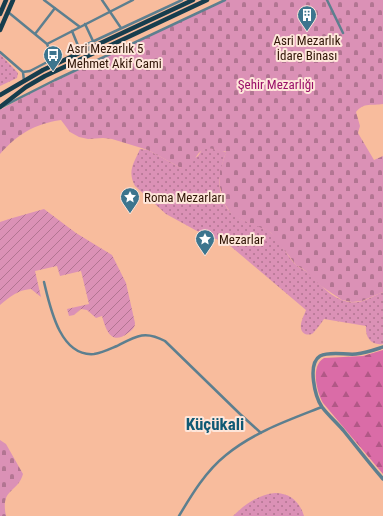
<svg xmlns="http://www.w3.org/2000/svg" width="383" height="516" viewBox="0 0 383 516" font-family="'Roboto Condensed',sans-serif">
	<style>
		.grass { fill: url(#grass-dots) }
		.forest { fill: url(#forest-firs) }
		.cemetery { fill: url(#cemetery-stones) }
		.garden { fill: url(#garden-furrows) }
		.lines { fill: none; stroke-linecap: round; stroke-linejoin: round }
		.minor { stroke: #5d7f8f; stroke-width: 2.5 }
		.tertiary { stroke: #5d7f8f; stroke-width: 3.5 }
		.primary { stroke: #163d4d; stroke-width: 4.5 }
		.labels { text-anchor: middle; dominant-baseline: central; stroke-width: 4; stroke-linejoin: round; paint-order: stroke }
		.poi-label { font-size: 13px; fill: #311607; stroke: #fee6da; text-anchor: start }
		.park-label { font-size: 13px; fill: #990f68; stroke: #fee6da }
		.district-label { font-size: 17px; font-weight: bold; fill: #0f5974; stroke: #fee6da }
	</style>
	<defs>
		<pattern id="grass-dots" width="8" height="8" patternUnits="userSpaceOnUse"><rect width="8" height="8" fill="#db91b6"/><path d="M2 2h.1M6 6h.1" fill="none" stroke="#b27592" stroke-width="1.8" stroke-linecap="round"/></pattern>
		<pattern id="forest-firs" width="22" height="20" patternUnits="userSpaceOnUse"><rect width="22" height="20" fill="#da6ca7"/><path d="M5 1l3.5 6h-7zM16 11l3.5 6h-7z" fill="#b15886"/></pattern>
		<pattern id="cemetery-stones" width="16" height="16" patternUnits="userSpaceOnUse"><rect width="16" height="16" fill="#db91b6"/><path d="M2 7V4a2 2 0 0 1 4 0v3zM10 15v-3a2 2 0 0 1 4 0v3z" fill="#b27592"/></pattern>
		<pattern id="garden-furrows" width="10" height="10" patternUnits="userSpaceOnUse"><rect width="10" height="10" fill="#db91b6"/><path d="M-1 1l2-2M0 10L10 0M9 11l2-2" fill="none" stroke="#b27592"/></pattern>
	</defs>
	<rect width="100%" height="100%" fill="#f8bc9d"/>
	<path class="grass" d="M0,54L18,73L17,78L0,86Z
		M206,148H210L226,152C220,171 215,189 227,208C235,221 258,223 271,233C281,241 286,255 295,264C299,268 305,270 310,274C322,287 338,305 358,302C366,301 375,295 383,292V344C371,346 365,337 366,326L324,319C321,323 318,328 314,332C312,335 308,335 305,334C296,329 304,316 306,310L228,244L197,231L166,214L135,186C127,171 134,163 140,149L148,150L181,168L198,156L202,150Z
		M275,493C290,493 300,502 304,516H233C244,505 259,494 275,493Z"/>
	<path class="forest" d="M383,350V474L323,403C317,392 310,366 324,358L363,356Z"/>
	<path class="cemetery" d="M226,0H383V104C372,106 364,102 356,112L360,126L358,133L374,160L383,156V292L362,301L352,302L342,300L321,286L306,271L296,265L271,233L264,229L233,216L224,203L220,187V171L226,152L225,151C217,153 211,145 203,150C193,155 197,166 181,168L148,150L112,139L103,138L88,139L79,137L70,132L61,120C34,124 18,134 0,154V110L37,90Z
		M0,440L6,444L23,474C18,493 0,488 6,516H0Z"/>
	<path class="garden" d="M44,209L76,233L112,255L126,283L135,323C135,328 132,330 128,333C111,346 106,330 102,316L96,318L87,310L81,309L74,315L69,316L67,309L89,304L81,271L60,276L57,266L35,271L41,297L31,289C17,290 10,297 0,305V222L9,219Z"/>
	<g class="lines">
		<path class="minor" d="M44,0L80,27
			M102,0L121,28
			M327,0L343,33
			M8,12L47,44L55,64
			M85,24L93,41
			M72,31L79,48
			M35,34L55,8
			M47,44L133,0
			M79,48L182,0
			M0,52L23,72L24,81
			M23,72L30,71L53,59
			M0,108L55,80L225,0
			M44,282C50,307 60,357 94,354C102,353 110,349 117,346C136,336 145,330 165,341L240,414L261,433
			M179,516C192,494 206,471 226,455C254,432 289,420 322,407"/>
		<path class="tertiary" d="M383,347C374,350 366,353 356,354C345,355 330,351 320,356C307,364 315,397 322,407C328,415 336,422 343,430C356,446 369,463 383,479"/>
		<path class="primary" d="M0,14L6,0
			M0,30L13,0
			M0,95L43,70L193,0
			M0,107L26,87L45,76L207,0"/>
	</g>
	<defs>
		<symbol id="building-pin" viewBox="-11 -11 22 30"><path d="M0 17L-7.5 6A9.5 9.5 0 1 1 7.5 6Z" fill="#3c758e" stroke="#fee6da"/><path d="M-4-6H4V6H1V3H-1V6H-4ZM-2.5-4.3h1.7v1.8h-1.7ZM.8-4.3h1.7v1.8H.8ZM-2.5-1h1.7V.8h-1.7ZM.8-1h1.7V.8H.8Z" fill="#fff"/></symbol>
		<symbol id="bus-pin" viewBox="-11 -11 22 30"><path d="M0 17L-7.5 6A9.5 9.5 0 1 1 7.5 6Z" fill="#3c758e" stroke="#fee6da"/><path d="M-5-6H5V4H4V6H2V4H-2V6H-4V4H-5ZM-3.5-4V0h7V-4ZM-3.5 1.2v1.5H-2V1.2ZM2 1.2v1.5H3.5V1.2Z" fill="#fff"/></symbol>
		<symbol id="sight-pin" viewBox="-11 -11 22 30"><path d="M0 17L-7.5 6A9.5 9.5 0 1 1 7.5 6Z" fill="#3c758e" stroke="#fee6da"/><path d="M0-6L1.8-2.2L6-1.7L2.9 1.2L3.7 5.4L0 3.3L-3.7 5.4L-2.9 1.2L-6-1.7L-1.8-2.2Z" fill="#fff"/></symbol>
	</defs>
	<g fill-rule="evenodd">
		<use href="#building-pin" x="296" y="4" width="22" height="30"/>
		<use href="#bus-pin" x="42" y="44" width="22" height="30"/>
		<use href="#sight-pin" x="119" y="186" width="22" height="30"/>
		<use href="#sight-pin" x="194" y="228" width="22" height="30"/>
	</g>
	<g class="labels">
		<g class="poi-label">
			<text x="307" y="40" text-anchor="middle">Asri Mezarlık<tspan x="307" dy="15">İdare Binası</tspan></text>
			<text x="67" y="48">Asri Mezarlık 5<tspan x="67" dy="15">Mehmet Akif Cami</tspan></text>
			<text x="144" y="197">Roma Mezarları</text>
			<text x="219" y="239">Mezarlar</text>
		</g>
		<g class="park-label">
			<text x="276" y="84">Şehir Mezarlığı</text>
		</g>
		<g class="district-label">
			<text x="215" y="424">Küçükali</text>
		</g>
	</g>
</svg>
